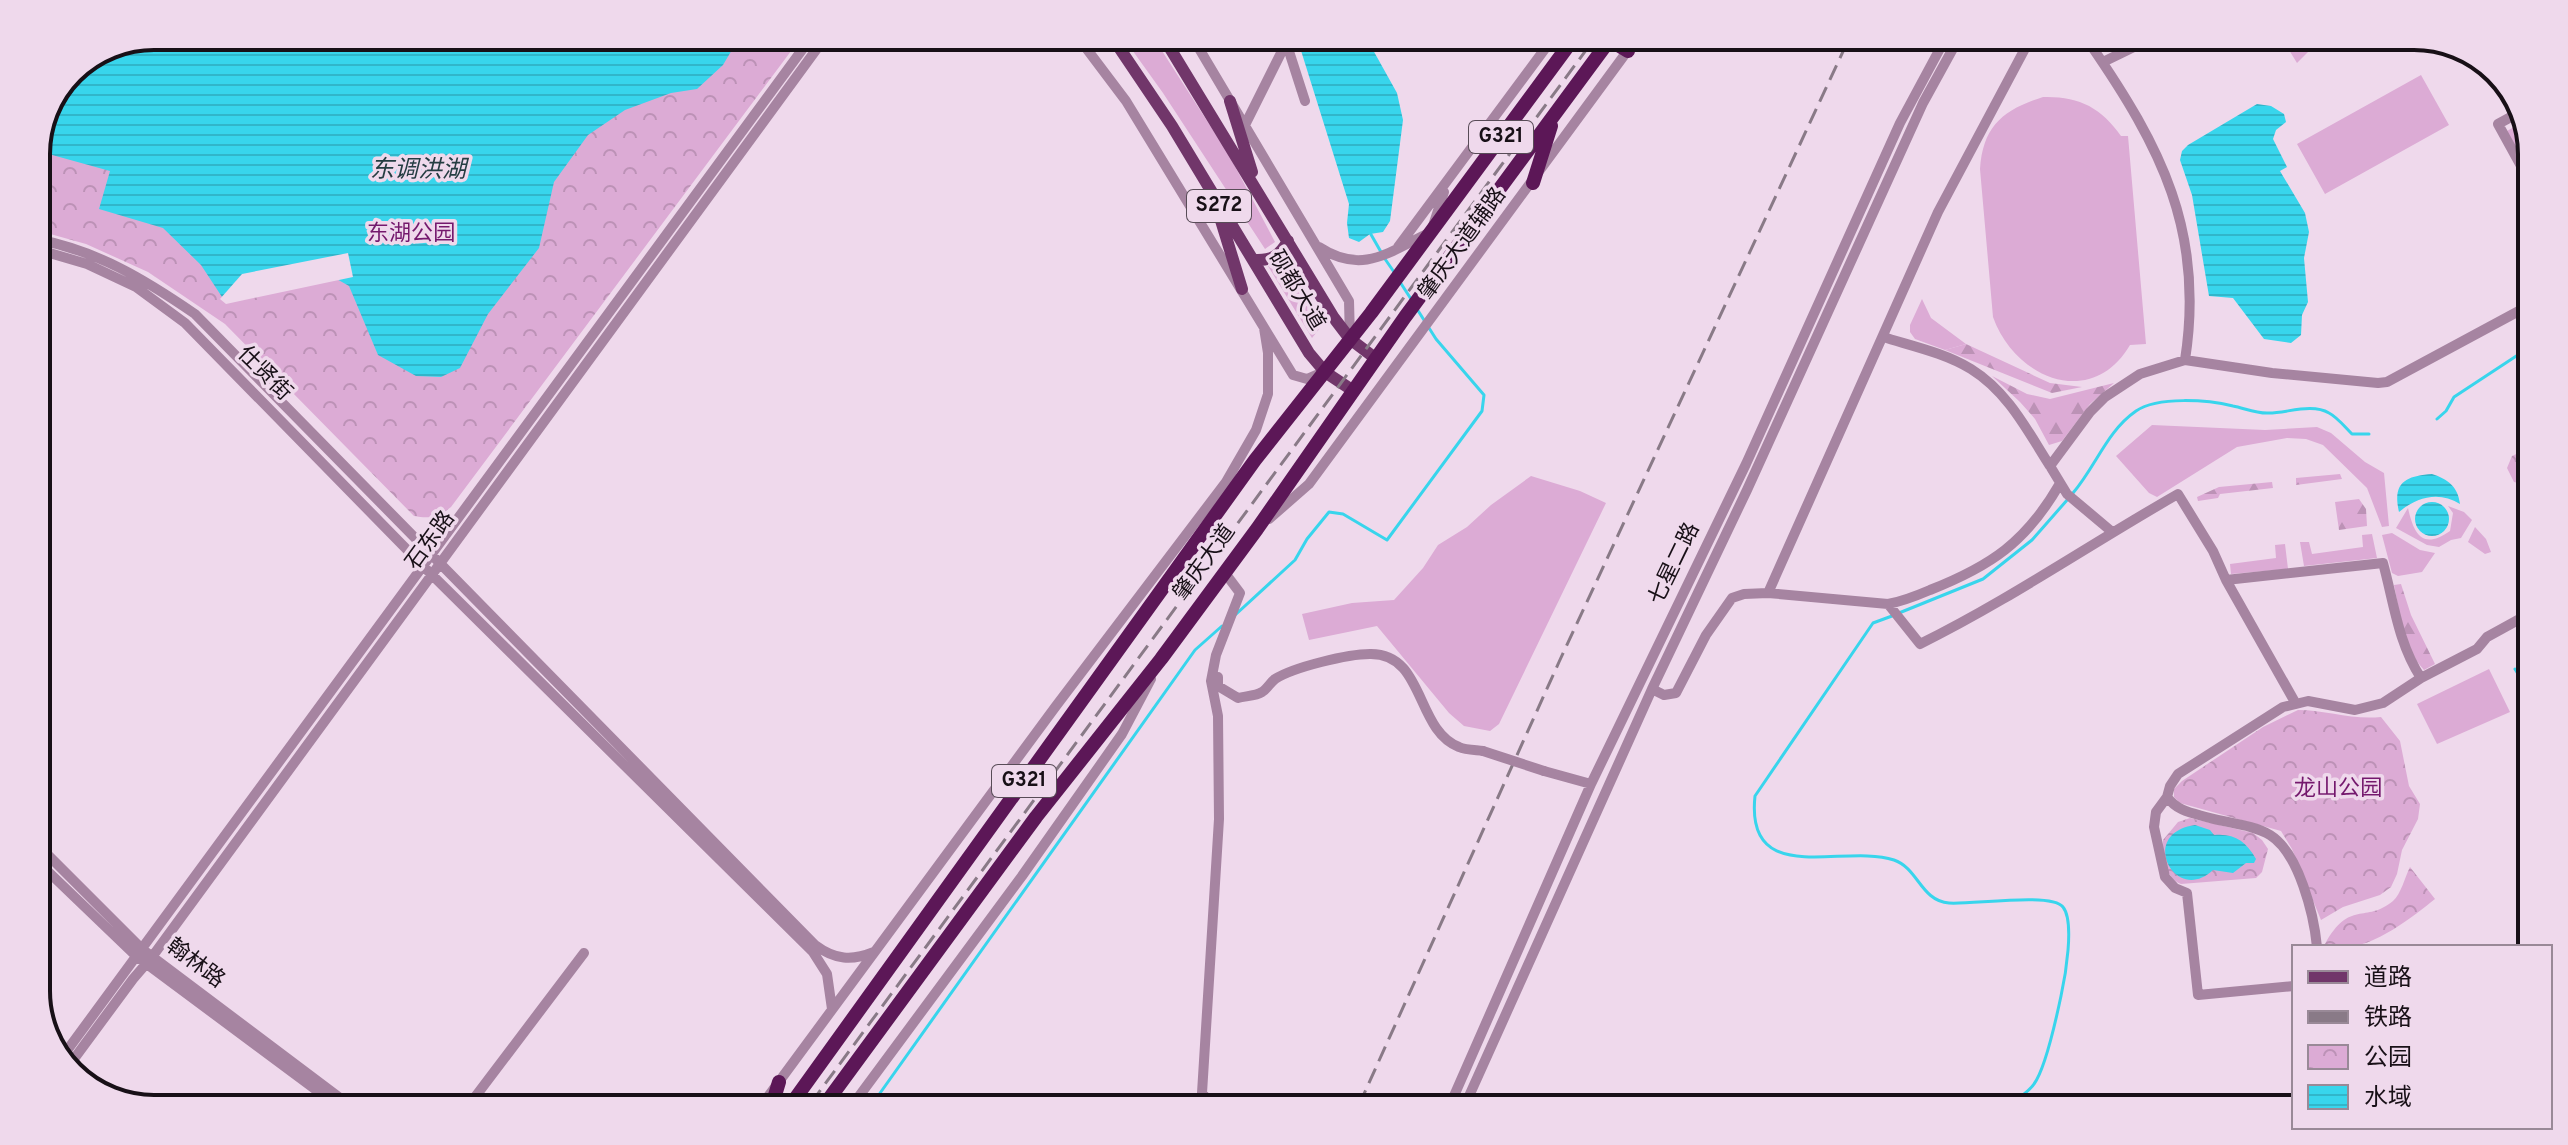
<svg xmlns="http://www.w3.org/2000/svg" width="2568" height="1145" viewBox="0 0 2568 1145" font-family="Overpass,'Noto Sans SC',sans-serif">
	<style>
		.green { fill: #dcabd5 }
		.forest { fill: url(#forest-firs) }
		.park { fill: url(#park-crowns) }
		.water { fill: url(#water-rules) }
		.pier { fill: #efd9ec }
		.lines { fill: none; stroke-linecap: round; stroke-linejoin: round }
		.stream { stroke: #38d5ec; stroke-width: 3 }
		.minor { stroke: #a684a1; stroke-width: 10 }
		.major { stroke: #71366a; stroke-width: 12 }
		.highway { stroke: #5c1757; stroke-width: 14 }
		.rail { stroke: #897a87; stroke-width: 3; stroke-dasharray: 16 8; stroke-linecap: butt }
		.minor-bridge { stroke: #a684a1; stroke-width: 10 }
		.labels { text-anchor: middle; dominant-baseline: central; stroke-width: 7; stroke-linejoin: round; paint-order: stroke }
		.shield { fill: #efd9ec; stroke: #584c57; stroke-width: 2 }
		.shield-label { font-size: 20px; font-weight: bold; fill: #181017 }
		.park-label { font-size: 22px; fill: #74186d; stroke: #efd9ec }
		.street-label { font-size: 22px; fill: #181017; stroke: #efd9ec }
		.water-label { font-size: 24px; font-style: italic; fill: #253d42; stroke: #efd9ec }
		.rim { fill: none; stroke: #181017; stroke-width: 4 }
	</style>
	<defs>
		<pattern id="forest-firs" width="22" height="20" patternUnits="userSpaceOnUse" patternTransform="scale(2)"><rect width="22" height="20" fill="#dcabd5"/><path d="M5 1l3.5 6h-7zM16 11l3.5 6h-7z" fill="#bc92b6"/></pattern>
		<pattern id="park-crowns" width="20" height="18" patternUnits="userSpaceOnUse" patternTransform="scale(2)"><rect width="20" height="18" fill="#dcabd5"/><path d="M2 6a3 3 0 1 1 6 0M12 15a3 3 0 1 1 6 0" fill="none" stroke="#bc92b6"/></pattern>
		<pattern id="water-rules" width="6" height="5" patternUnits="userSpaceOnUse" patternTransform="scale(2)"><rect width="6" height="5" fill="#38d5ec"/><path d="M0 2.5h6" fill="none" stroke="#31b6ca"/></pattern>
	</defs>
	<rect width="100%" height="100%" fill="#efd9ec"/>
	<path class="green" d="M1125,40H1155L1229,155L1275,242L1265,249L1163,93Z
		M2286,45H2315L2297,63Z
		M2421,75L2449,125L2325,194L2297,144Z
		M2043,97C2078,96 2101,107 2121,136H2128L2146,344L2130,345C2092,410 2015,379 1993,317L1980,169C1983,126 2003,110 2043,97Z
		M2523,122L2532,147L2531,175L2507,131Z
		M1283,255L1324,323L1312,338L1268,266Z
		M1922,299L1931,318L1966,344L1945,350L1915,339L1910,332V325Z
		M2152,425L2265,430L2317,427L2331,433L2365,462L2384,473L2389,526L2382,527L2367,488L2323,445L2306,439L2287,438L2237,447L2157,497L2149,493L2116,456Z
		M1531,476L1580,491L1606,503L1499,724L1490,731L1464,726L1449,713L1377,626L1309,640L1302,614L1352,603L1394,600L1423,568L1438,545L1467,527L1491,505Z
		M2448,506L2464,512L2472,520L2461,538L2451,540L2439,547L2427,545L2396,528L2408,508C2414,535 2423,550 2450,531L2453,513Z
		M2475,527L2486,539L2491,552L2485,554L2468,542Z
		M2392,533L2420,550L2435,553L2422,572L2398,576L2392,573L2382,535Z
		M2372,534L2377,558L2304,566L2300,542H2309L2312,554L2363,547L2362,535Z
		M2285,544L2288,569L2231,574L2230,564L2276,558L2275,545Z
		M2489,669L2510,712L2437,744L2417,704Z"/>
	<path class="forest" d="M1966,344L2050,383L2082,387L2052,393L1945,350Z
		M1992,376L2027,394L2050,399L2114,383L2090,404L2062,441L2049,445L2035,419L2020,402Z
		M2340,474L2342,479L2296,485V478Z
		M2272,482L2273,488L2220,494L2218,498L2198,501L2197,497L2219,487Z
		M2359,499L2366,509L2367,526L2339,530L2335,502Z
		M2401,584L2411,615L2435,664L2424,670C2403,647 2400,614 2394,585Z"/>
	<path class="park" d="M155,36L800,39L451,507C439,517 430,519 414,516L225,324L148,272L86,244L36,230V147L71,70Z
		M2529,448L2528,485H2526L2514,482L2507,468L2512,456Z
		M2298,710C2327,710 2351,720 2381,717L2400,741L2409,786L2420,804L2418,819L2402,850L2397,874L2391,887L2380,895L2343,907L2321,920L2292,849L2281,831L2180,803L2174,797V789L2182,781L2263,727Z
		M2190,818L2253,833L2262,840L2268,849L2262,872L2256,878L2181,884C2165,878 2163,856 2163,840L2178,822Z
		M2410,867L2435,899C2410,919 2359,960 2325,944C2350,899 2365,924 2393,901C2401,894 2405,877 2410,867Z"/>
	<path class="water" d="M155,36L739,38L723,65L697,89L671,93L625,110L588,135L554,182L539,248L488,314L460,368L441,377L416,376L378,355L349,286L335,278L224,300L201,265L163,228L99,209L110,171L45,153L36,186V147L71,70Z
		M1298,41H1368L1397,93L1403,120L1390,221L1383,232L1370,234L1359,242L1349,238L1347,223L1349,204Z
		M2257,104L2271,106L2284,114L2286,122L2276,130L2273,139L2287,167L2280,171L2305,213L2309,232L2304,258L2308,302L2302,315L2301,335L2291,343L2264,339L2233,298L2209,296L2192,195L2180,160L2182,151L2188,145Z
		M2432,474C2448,479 2458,487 2460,504C2439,491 2417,497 2399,512C2392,482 2406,476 2432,474Z
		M2415 519a17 17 0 1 1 34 0a17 17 0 1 1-34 0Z
		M2195,825L2210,830L2214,835C2234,833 2246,841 2256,859L2254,863H2246L2233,873L2213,870C2175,906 2137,833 2195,825Z"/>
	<path class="pier" d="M348,253L353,277L226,304L220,299L242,274Z"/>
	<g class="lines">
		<path class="stream" d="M1369,231L1381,252
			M1385,259L1394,272
			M1400,282L1411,299
			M2437,419L2446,411L2454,397L2530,347
			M2073,493C2096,466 2107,431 2136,411C2158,396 2208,400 2233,406C2244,408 2257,414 2269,413C2287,413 2312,403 2329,413C2337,417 2345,427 2352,434H2369
			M1899,613L1983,579L2032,540L2068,499
			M1234,616L1295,560L1307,539L1329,512L1343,514L1387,540L1482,411L1484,395L1436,339L1417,309
			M1892,616L1873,623L1755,796C1745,889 1843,843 1894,860C1918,868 1921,901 1949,903C1970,905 2052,892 2063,907C2075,922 2065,978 2061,996C2057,1015 2045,1069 2034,1084C2028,1093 2015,1100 2007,1107
			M2515,669L2526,687
			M873,1103L1195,650L1222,626"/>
		<path class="minor" d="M1080,40L1126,101L1293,375L1307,379L1323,372
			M1194,40L1349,301L1350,339
			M1286,42L1305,101
			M2090,44C2161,147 2205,232 2185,360
			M2103,62L2140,44
			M2520,112L2498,124L2531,184
			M1245,125L1286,43
			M36,239C98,251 144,279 195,314L815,945C835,960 852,961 874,952
			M1319,247C1363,276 1390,251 1431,232L1444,192
			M1398,247L1550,42
			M36,249L87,264L136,287L185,323L423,566L813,952L827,974L832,1009
			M1883,337C1912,346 1945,353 1971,369C2008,392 2027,430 2050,466
			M1269,519L1309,484L1634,42
			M2111,531L2067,494L2050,466L2090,412L2105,397L2140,374L2185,360L2272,373L2378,383L2387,382L2530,305
			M2226,580L2296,704
			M1768,593L1938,212L2028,43
			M1888,604L1920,644C2009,600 2092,543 2178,494L2213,551L2226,580L2383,563C2394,603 2398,643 2421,678
			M1218,677V686L1238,698C1245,696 1256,696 1262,692C1267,689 1270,683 1275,679C1294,667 1348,654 1370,654C1425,653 1415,730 1459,747C1466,750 1476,750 1483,751
			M1652,689L1664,695L1676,693L1706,635L1732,598L1744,594L1768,593L1888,604C1904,601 1916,596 1930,590C1991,566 2026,542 2059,485
			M1544,771L1591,784
			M2167,797C2178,812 2193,813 2210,818C2228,823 2254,825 2270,835C2299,853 2314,915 2317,947
			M36,843L142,949L344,1101
			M36,860L136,956L331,1101
			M2294,986L2198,995L2187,893L2175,888L2165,877L2154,827L2156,812L2167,797L2170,786L2178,774L2283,707L2308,701L2355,710L2383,703L2421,678L2477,649L2487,637L2527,615
			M60,1060L810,39
			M68,1067L133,979L152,957L824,39
			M472,1101L584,953
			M764,1102L1056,706L1226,482L1256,430L1268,394V353L1264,328
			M854,1103L1022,876L1122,734L1151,679
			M1211,1104L1202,1093L1219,819L1218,716L1211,681L1216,655L1240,593L1225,573
			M1450,1105L1591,784L1746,464L1900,123L1943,43
			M1465,1105L1652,689L1747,490L1923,103L1956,43"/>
		<path class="major" d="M1114,40L1172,126L1309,353L1325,372L1352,390
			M1165,40L1334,318L1350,339L1375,358
			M1230,101L1252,172
			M1219,214L1242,289
			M1254,260C1272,261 1279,256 1288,241"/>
		<path class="highway" d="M1613,42L1628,51
			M1533,183L1551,126
			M773,1102L779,1082
			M792,1103L1255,460L1371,313L1571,42
			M826,1103L1036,817L1161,659L1257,529L1405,317L1608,42"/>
		<path class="rail" d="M811,1103L1592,42
			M1359,1105L1559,662L1847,43"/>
		<path class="minor-bridge" d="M1483,751L1544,771"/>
	</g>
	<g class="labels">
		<g class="shield">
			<rect x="1469" y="121" width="64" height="32" rx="6"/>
			<rect x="1187" y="190" width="64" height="32" rx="6"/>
			<rect x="992" y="765" width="64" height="32" rx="6"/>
		</g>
		<g class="shield-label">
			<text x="1501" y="137">G321</text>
			<text x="1219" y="206">S272</text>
			<text x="1024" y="781">G321</text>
		</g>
		<g class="park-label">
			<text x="411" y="234">东湖公园</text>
			<text x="2338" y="789">龙山公园</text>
		</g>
		<g class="street-label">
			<text transform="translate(1463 244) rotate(-54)">肇庆大道辅路</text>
			<text transform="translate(1296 291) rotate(59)">砚都大道</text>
			<text transform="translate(264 374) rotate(45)">仕贤街</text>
			<text transform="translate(431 541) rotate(-54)">石东路</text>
			<text transform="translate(1205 563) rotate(-54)">肇庆大道</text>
			<text transform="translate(1675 564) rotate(-64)">七星二路</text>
			<text transform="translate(195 964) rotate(37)">翰林路</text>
		</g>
		<g class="water-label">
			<text x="418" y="171">东调洪湖</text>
		</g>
	</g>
	<path d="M0 0H2568V1145H0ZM154 50H2414A104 104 0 0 1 2518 154V991A104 104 0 0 1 2414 1095H154A104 104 0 0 1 50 991V154A104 104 0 0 1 154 50Z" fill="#efd9ec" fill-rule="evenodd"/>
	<path class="rim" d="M154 50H2414A104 104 0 0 1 2518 154V991A104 104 0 0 1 2414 1095H154A104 104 0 0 1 50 991V154A104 104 0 0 1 154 50Z"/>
	<rect x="2292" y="945" width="260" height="184" fill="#efd9ec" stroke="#998997" stroke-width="2"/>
	<rect x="2308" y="971" width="40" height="12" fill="#71366a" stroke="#998997" stroke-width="2"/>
	<text x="2364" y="985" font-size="24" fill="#181017">道路</text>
	<rect x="2308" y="1011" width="40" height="12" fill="#897a87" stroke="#998997" stroke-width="2"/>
	<text x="2364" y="1025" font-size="24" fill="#181017">铁路</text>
	<rect x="2308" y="1045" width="40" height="24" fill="url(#park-crowns)" stroke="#998997" stroke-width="2"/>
	<text x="2364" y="1065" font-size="24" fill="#181017">公园</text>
	<rect x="2308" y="1085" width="40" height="24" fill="url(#water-rules)" stroke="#998997" stroke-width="2"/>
	<text x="2364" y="1105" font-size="24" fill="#181017">水域</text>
</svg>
